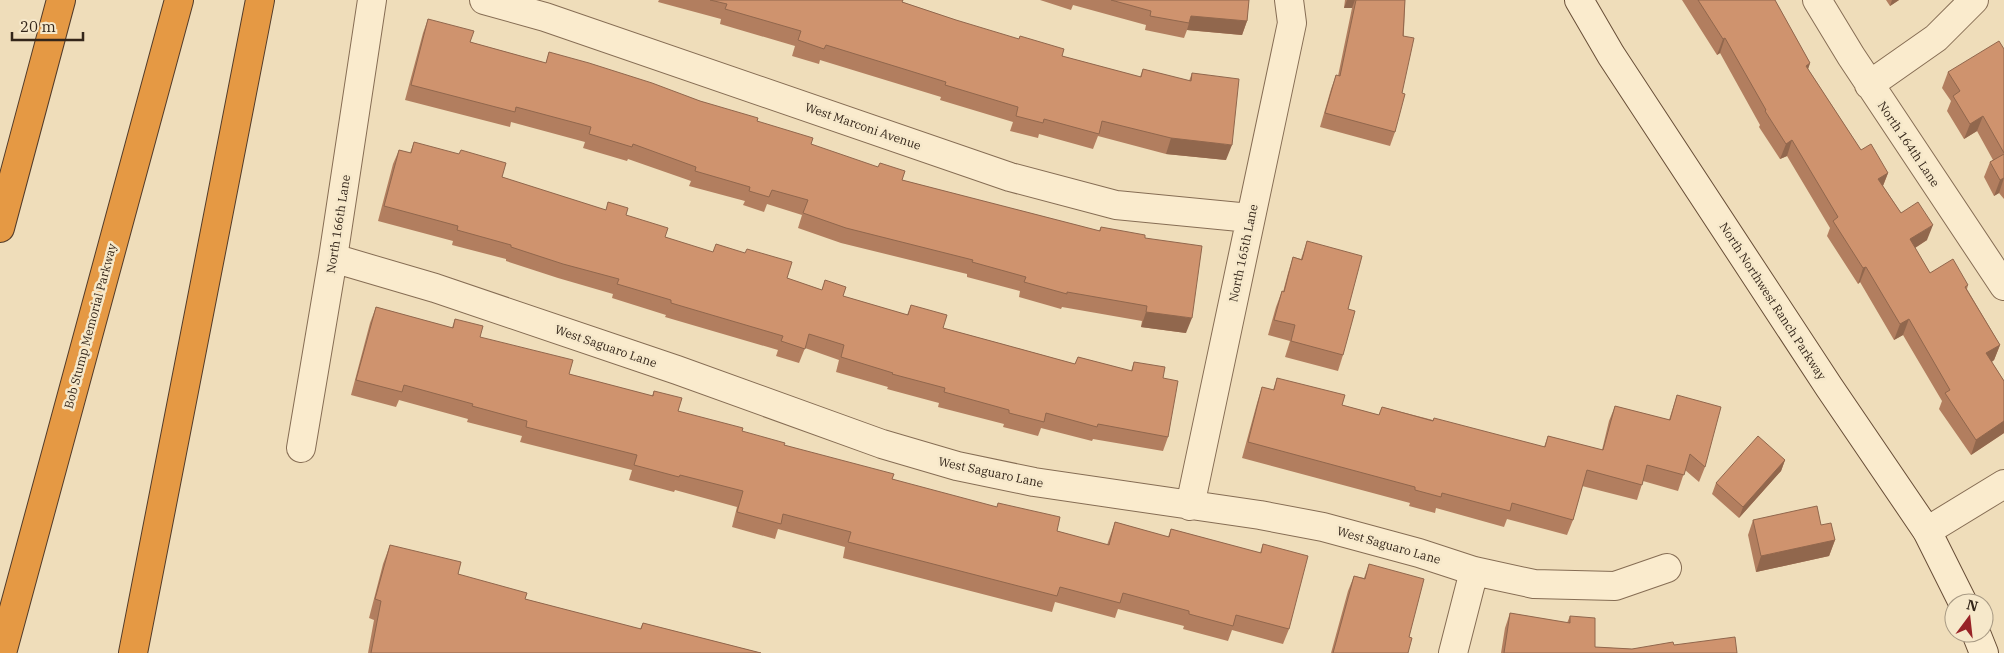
<svg xmlns="http://www.w3.org/2000/svg" width="2004" height="653" viewBox="0 0 2004 653" font-family="'IBM Plex Serif',serif">
	<style>
		.lines { fill: none; stroke-linecap: round; stroke-linejoin: round }
		.street-casing { stroke: #866d54; stroke-width: 30 }
		.secondary-casing { stroke: #684e37; stroke-width: 30 }
		.highway-casing { stroke: #533b29; stroke-width: 30 }
		.street { stroke: #faebcd; stroke-width: 28 }
		.secondary { stroke: #faebcd; stroke-width: 28 }
		.highway { stroke: #e59944; stroke-width: 28 }
		.wall { fill: #b27e5f }
		.shaded-wall { fill: #91674d }
		.building { fill: #cf936e; stroke: #91674d }
		.labels { text-anchor: middle; dominant-baseline: central; stroke-width: 5; stroke-linejoin: round; paint-order: stroke }
		.street-label { font-size: 12px; fill: #34261a; stroke: #f6e8ca }
	</style>
	<rect width="100%" height="100%" fill="#efddba"/>
	<g class="lines">
		<defs>
			<path id="street" d="M484,0L545,17L1010,177L1116,205L1250,218
				M1817,0L1851,56L2004,286
				M1869,85L1936,38L1974,0
				M333,258L435,288L677,370L882,444L957,466L1034,482L1260,515L1323,527L1419,553L1474,571L1534,584L1615,586L1667,568
				M301,448L333,258L372,0
				M1190,506L1292,23L1289,0
				M1927,531L2004,484
				M1453,653L1474,571"/>
			<path id="secondary" d="M1579,0L1611,55L1829,387L1927,531L1963,603
				M1976,633L1984,653"/>
			<path id="highway" d="M0,228L61,0
				M2,653L179,0
				M133,653L260,0"/>
		</defs>
		<use href="#street" class="street-casing"/>
		<use href="#secondary" class="secondary-casing"/>
		<use href="#highway" class="highway-casing"/>
		<use href="#street" class="street"/>
		<use href="#secondary" class="secondary"/>
		<use href="#highway" class="highway"/>
	</g>
	<path class="wall" d="M659,0H903L902,2L1062,56L1140,77L1143,69L1189,81L1192,73L1226,160L1166,154L1098,136L1093,149L1039,134L1038,138L1010,131L1013,122L940,100L941,97L820,60L819,64L792,56L795,46L720,24L721,19L658,2Z
		M1040,0H1249L1247,21L1242,35L1187,30L1184,38L1145,30L1146,25L1073,5L1071,10Z
		M1345,0H1405L1402,93L1395,132L1390,146L1320,127L1331,89L1336,75L1338,76L1352,8H1344Z
		M1682,0H1775L1810,63L1808,69L1861,150L1888,173L1883,186L1901,213L1927,240L1915,248L1930,273L1968,285L1967,289L2000,345L1994,360L1992,362L2004,381V433L1971,455L1939,409L1942,401L1903,335L1894,340L1860,282L1858,284L1827,236L1830,228L1787,156L1780,159L1759,127L1760,125L1720,53L1717,55Z
		M1886,0H1899L1890,6Z
		M428,19L470,42L546,63L549,52L700,101L757,121L811,144L902,180L1099,231L1101,227L1145,238L1186,333L1141,327L1142,321L1062,307L1061,309L1019,297L1020,291L967,277V274L841,243L798,228L802,215L767,204L764,212L743,205L745,201L689,186L691,181L628,159L627,161L583,148L585,142L511,122L510,127L405,100L423,33Z
		M2004,49V199L1999,193L1994,196L1984,177L1990,162L1993,160L1977,131L1964,139L1947,111L1951,101L1942,88L1948,72Z
		M414,142L502,177L605,210L626,215L665,237L787,278L822,290L825,280L843,296L907,315L911,305L943,328L1002,344L1075,364L1078,357L1131,371L1134,362L1163,378L1168,437L1163,451L1093,439L1092,441L1041,428L1038,436L1003,427L1004,424L938,407L939,403L887,389L888,387L836,372L839,360L805,348L799,363L776,356L778,350L665,317L666,315L612,298L613,294L558,278L506,261V259L452,245L453,241L378,221L393,164L399,150L410,153Z
		M1307,241L1348,309L1343,355L1338,371L1285,357L1290,341L1268,335L1276,307L1282,291L1283,292L1288,273L1293,257L1301,259Z
		M376,307L452,328L455,319L480,337L569,374L652,396L654,391L678,411L784,445L1057,531L1107,545L1115,522L1168,537L1171,529L1260,553L1263,544L1289,629L1283,644L1232,630L1228,641L1183,629L1184,626L1118,609L1115,618L1055,602L1052,612L843,558L845,547L778,529L775,539L732,527L737,507L675,490L674,492L629,480L632,470L520,442L522,436L467,422L468,419L399,400L396,407L351,395L370,323Z
		M1277,378L1342,405L1379,415L1382,407L1433,420L1544,447L1548,436L1602,450L1609,421L1615,406L1669,420L1677,395L1705,467L1699,482L1685,470L1678,491L1643,481L1637,500L1582,486L1573,520L1567,535L1507,519L1504,527L1436,508L1435,513L1409,506L1410,503L1242,458L1257,403L1262,387L1273,390Z
		M1785,460L1781,471L1739,518L1712,494L1716,483Z
		M1753,520L1821,525L1835,540L1829,556L1756,572L1748,535Z
		M390,545L458,574L525,599L640,629L643,623L761,653H368L374,620L369,618L383,564Z
		M1369,564L1409,637L1408,653H1331L1348,591L1354,576L1364,578Z
		M1510,613L1567,623L1570,616L1595,647L1632,649L1674,645L1737,653H1501L1505,628Z"/>
	<path class="shaded-wall" d="M1347,0H1355L1352,8H1344Z
		M1892,0H1899L1890,6Z
		M1191,16L1247,21L1242,35L1187,30Z
		M1725,38L1720,53L1717,55L1723,39Z
		M1810,63L1805,78L1806,66Z
		M1983,116L1977,131L1964,139L1970,124Z
		M1171,138L1232,145L1226,160L1166,154Z
		M1792,140L1787,156L1780,159L1786,144Z
		M1888,173L1882,188L1878,179Z
		M2004,178L1999,193L1994,196L2000,180Z
		M1933,225L1927,240L1904,255L1910,239Z
		M1866,267L1860,282L1858,284L1863,268Z
		M1146,312L1192,318L1186,333L1141,327Z
		M1909,319L1903,335L1894,340L1900,324Z
		M2000,345L1994,360L1980,369L1986,353Z
		M2004,421V433L1971,455L1976,440Z
		M1785,460L1781,471L1739,518L1743,507Z
		M1835,540L1829,556L1756,572L1761,556Z"/>
	<path class="building" d="M710,0H903L902,2L956,20L1019,39L1020,36L1064,49L1062,56L1141,77L1143,69L1191,81L1192,73L1239,79L1232,145L1171,138L1102,121L1099,134L1044,119L1043,123L1016,116L1018,107L945,85L946,82L826,45L824,49L798,40L801,31L725,9L727,4Z
		M1111,0H1249L1247,21L1191,16L1189,23L1150,16L1151,11Z
		M1356,0H1405L1403,36L1414,38L1402,93L1405,94L1395,132L1325,113L1336,75L1340,76Z
		M1698,0H1775L1810,63L1806,66L1861,150L1871,144L1888,173L1878,179L1901,213L1918,202L1933,225L1910,239L1930,273L1953,259L1968,285L1965,287L2000,345L1986,353L2004,381V421L1976,440L1945,393L1950,390L1909,319L1900,324L1866,267L1863,268L1833,221L1838,217L1792,140L1786,144L1765,111L1766,110L1725,38L1723,39Z
		M428,19L474,31L470,42L546,63L549,52L589,63L652,83L700,101L758,118L757,121L813,138L811,144L878,167L880,163L905,171L902,180L1100,231L1101,227L1145,235V238L1202,246L1192,318L1146,312L1147,306L1067,292V294L1024,282L1026,277L972,262L973,260L846,228L803,213L808,200L772,190L769,197L749,191L750,187L695,171L696,167L633,144L632,147L589,134L591,127L516,107L515,112L411,85Z
		M1999,41L2004,49V153L1983,116L1970,124L1953,96L1960,91L1948,72Z
		M414,142L459,154L461,150L506,163L502,177L606,210L608,202L628,208L626,215L668,228L665,237L713,252L716,244L745,253L747,249L792,262L787,278L822,290L825,280L846,287L843,296L908,315L911,305L947,315L943,328L1002,344L1075,364L1078,357L1132,371L1134,362L1165,367L1163,378L1178,381L1168,437L1098,424L1097,427L1046,413L1044,422L1009,413V410L944,392L945,388L892,374L893,373L841,357L844,345L809,334L805,349L781,341L783,336L671,303V300L617,284L619,279L563,264L511,247V245L457,230L458,226L384,206L399,150L411,153Z
		M2004,154V178L2000,180L1990,162Z
		M1307,241L1362,256L1348,309L1355,311L1343,355L1291,341L1295,325L1274,320L1282,291L1284,292L1293,257L1302,260Z
		M376,307L453,328L455,319L483,326L480,337L573,360L569,374L653,396L654,391L682,398L678,411L743,428L742,431L785,443L784,445L894,474L892,479L997,507L998,503L1060,517L1057,531L1109,545L1115,522L1169,537L1171,529L1261,553L1263,544L1308,556L1289,629L1236,615L1233,626L1189,614V611L1123,593L1120,603L1060,587L1057,596L848,542L851,532L783,514L781,524L737,512L743,491L680,475L679,477L634,465L637,455L526,427L527,421L472,406L473,404L404,385L402,392L356,380Z
		M1277,378L1345,395L1342,405L1379,415L1382,407L1433,421L1434,418L1545,447L1548,436L1603,450L1615,406L1670,420L1677,395L1721,407L1705,467L1690,454L1684,475L1647,465L1642,485L1587,470L1573,520L1512,503L1510,511L1442,493L1441,497L1415,490V487L1248,442L1262,387L1274,390Z
		M1758,436L1785,460L1743,507L1716,483Z
		M1817,506L1821,525L1831,523L1835,540L1761,556L1753,520Z
		M390,545L461,562L458,574L527,593L525,599L641,629L643,623L761,653H371L381,601L375,599Z
		M1369,564L1424,579L1409,637L1412,638L1408,653H1333L1354,576L1365,579Z
		M1510,613L1570,623V616L1595,618V647L1632,649L1673,642L1674,645L1735,637L1737,653H1504Z"/>
	<g class="labels">
		<g class="street-label">
			<text transform="translate(863 126) rotate(19)">West Marconi Avenue</text>
			<text transform="translate(1909 144) rotate(56)">North 164th Lane</text>
			<text transform="translate(338 224) rotate(-81)">North 166th Lane</text>
			<text transform="translate(1243 253) rotate(-78)">North 165th Lane</text>
			<text transform="translate(1773 301) rotate(57)">North Northwest Ranch Parkway</text>
			<text transform="translate(90 326) rotate(-75)">Bob Stump Memorial Parkway</text>
			<text transform="translate(606 346) rotate(19)">West Saguaro Lane</text>
			<text transform="translate(991 472) rotate(12)">West Saguaro Lane</text>
			<text transform="translate(1389 545) rotate(16)">West Saguaro Lane</text>
		</g>
	</g>
	<g transform="translate(1969 618) rotate(15)"><circle r="24" fill="#f6e8ca" stroke="#a89a84"/>
	<path d="M0-4L9 19L0 12L-9 19Z" fill="#982226"/>
	<text y="-8" font-size="14" font-weight="bold" text-anchor="middle" fill="#34261a">N</text>
	</g>
	<path d="M12 32v8h71v-8" fill="none" stroke="#34261a" stroke-width="2.5"/>
	<text x="20" y="32" font-size="15" fill="#34261a" stroke="#f6e8ca" stroke-width="4" paint-order="stroke">20 m</text>
</svg>
